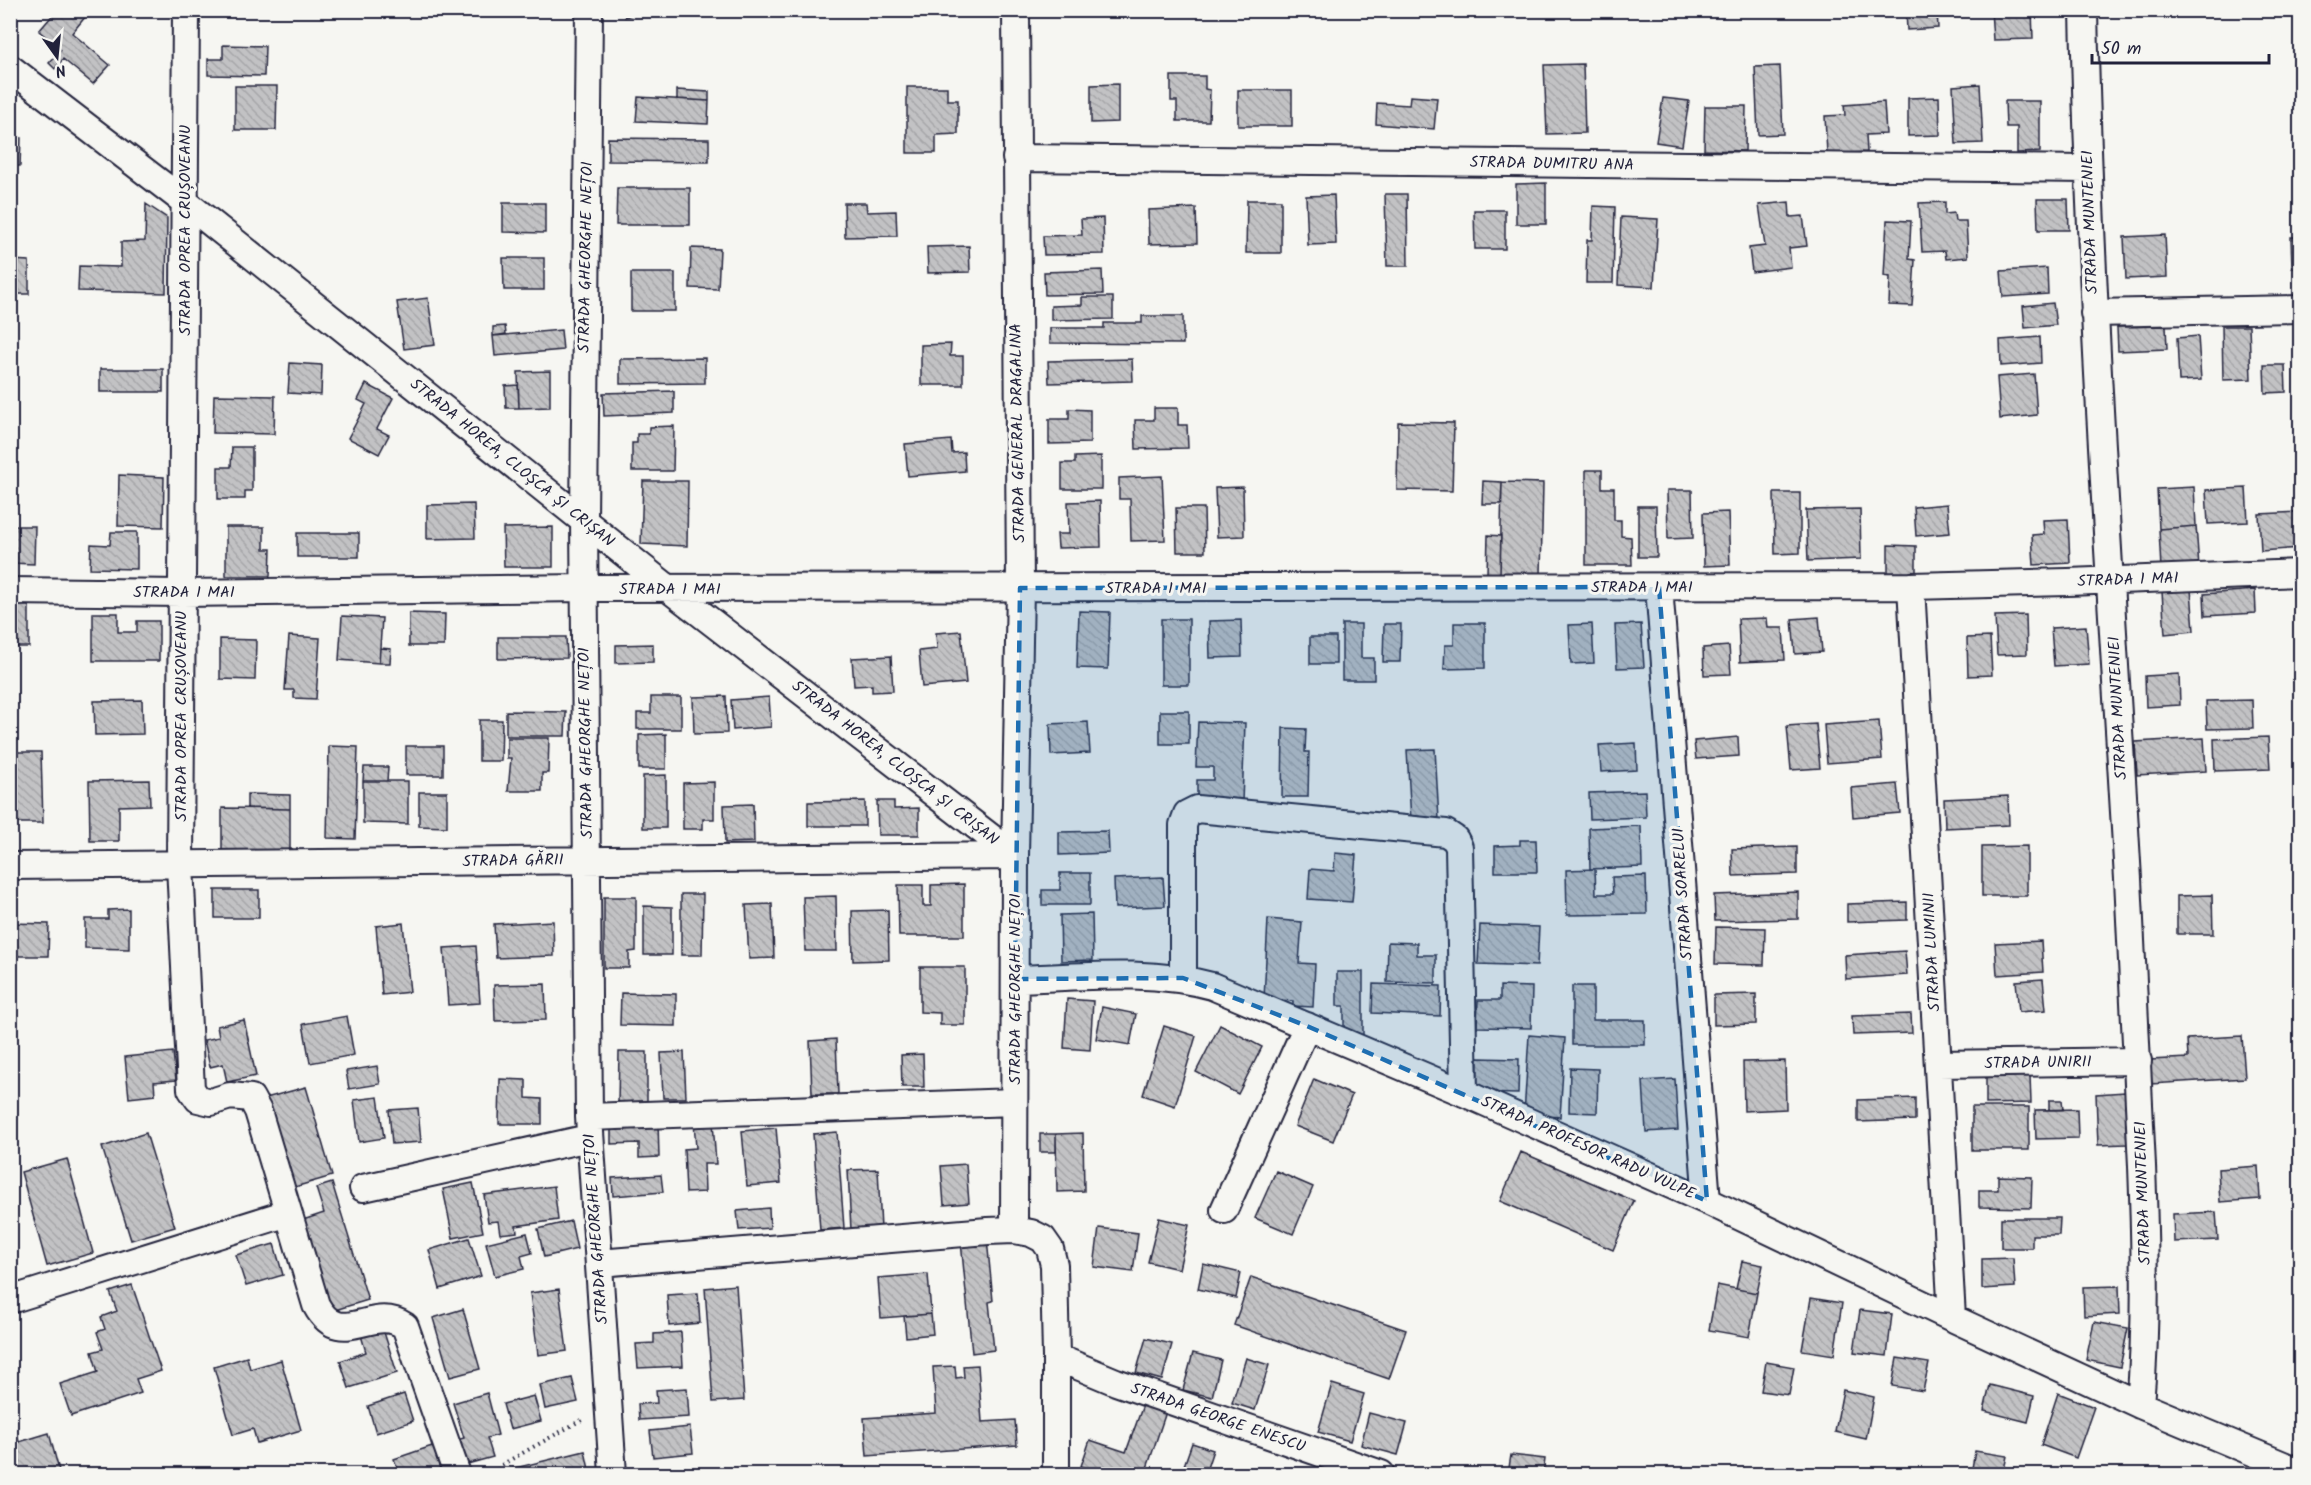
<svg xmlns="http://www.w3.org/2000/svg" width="2311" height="1485" viewBox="0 0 2311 1485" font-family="Kalam,sans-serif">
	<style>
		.building { fill: url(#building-back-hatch); stroke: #22223b; stroke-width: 1.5 }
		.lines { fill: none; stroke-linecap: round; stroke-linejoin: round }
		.street-casing { stroke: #22223b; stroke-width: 30 }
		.path { stroke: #22223b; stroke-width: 4; stroke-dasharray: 1.5 4.5; stroke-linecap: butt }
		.street { stroke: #f6f6f2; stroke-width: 26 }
		.marked { fill: #1f6fb2; fill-opacity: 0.2; stroke: #1f6fb2; stroke-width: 4.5; stroke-dasharray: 12 8; stroke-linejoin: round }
		.labels { text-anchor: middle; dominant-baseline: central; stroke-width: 6; stroke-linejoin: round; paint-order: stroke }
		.street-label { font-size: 16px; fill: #22223b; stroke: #f6f6f2 }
	</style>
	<defs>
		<pattern id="building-back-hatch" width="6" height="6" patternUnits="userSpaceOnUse" patternTransform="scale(1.5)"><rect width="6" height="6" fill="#c2c2c4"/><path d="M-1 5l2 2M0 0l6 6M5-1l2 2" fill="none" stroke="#a6a6a9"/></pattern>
	</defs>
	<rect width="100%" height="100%" fill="#f6f6f2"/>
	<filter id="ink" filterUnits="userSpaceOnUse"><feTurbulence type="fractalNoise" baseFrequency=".0167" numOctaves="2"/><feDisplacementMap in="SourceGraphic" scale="12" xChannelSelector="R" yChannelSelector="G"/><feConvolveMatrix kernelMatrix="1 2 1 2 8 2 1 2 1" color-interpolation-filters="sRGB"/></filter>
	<g filter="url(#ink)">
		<path class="building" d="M57,10H91L72,33L110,65L93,84L63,59L55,69L49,63L61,50L39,31Z
			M351,10H368V13H351Z
			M623,10H647L625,17Z
			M1906,10H1937L1938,28L1907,30Z
			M1991,10H2032L2033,39L1993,40Z
			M223,45L265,46L264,76L208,75V59H223Z
			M1583,64L1585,133L1547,134L1544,65Z
			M1780,66L1783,134L1758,135L1755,67Z
			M1171,76H1205V89L1210,90L1209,121H1177V101H1171Z
			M1118,84V122L1091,123V85Z
			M1980,84L1983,143L1956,144L1953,86Z
			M235,86H277L276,130H235Z
			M907,87H947V100H958V134L936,135V153H907Z
			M677,90L709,92V101L677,99Z
			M1238,90H1292V126H1238Z
			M1410,96L1437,98L1434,129L1376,124L1377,103L1409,105Z
			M638,97L709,101L708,124L636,121Z
			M1939,97L1940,135L1908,136V98Z
			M1663,98L1689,101L1682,146L1656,142Z
			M2005,101H2040V152L2017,153V127H2006Z
			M1884,102L1886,134L1866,135L1867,152L1827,154L1825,116L1845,115L1844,105Z
			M1705,106H1746L1745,151L1704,150Z
			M10,137L21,138L20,166H11V172H10Z
			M608,138L709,139V162L608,161Z
			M1546,183V224H1516V184Z
			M617,188H690V225H616Z
			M1385,194H1407L1408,266H1387Z
			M1334,195L1336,244L1308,245L1306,196Z
			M2037,199H2068L2069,230H2038Z
			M1247,200H1281V253H1246Z
			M1789,202L1790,217L1803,216L1807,246L1789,248L1791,267L1752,272L1749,248L1765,246L1759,205Z
			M1945,202V214L1954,213L1955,221H1966L1968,257L1946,259L1945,251L1922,252L1919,203Z
			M503,203H545V233L503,232Z
			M844,203H866L867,212L896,211L897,236L845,237Z
			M146,204L167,218L166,293L78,291L79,266L121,267V242L145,241Z
			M1593,206L1615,207L1613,283H1586L1587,240H1592Z
			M1196,208L1197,243L1149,244L1148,210Z
			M1474,210H1505V249H1475Z
			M1621,217L1658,219L1654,287L1618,285Z
			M1103,218L1104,254L1044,255L1043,236L1082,235L1081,219Z
			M1887,220L1911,221L1909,259L1915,260L1912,306L1889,305L1890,277L1884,276Z
			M2165,235L2167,277L2126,279L2124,237Z
			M2291,237H2300V268H2292Z
			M969,246L970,272L928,273L927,247Z
			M691,248L720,249L718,289L690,288Z
			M503,258H544V290H504Z
			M10,260L29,261V294H10Z
			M2047,268L2048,294L2003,297L2001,271Z
			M1102,270L1103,294L1045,295L1044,272Z
			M631,273H675V311H631Z
			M1082,297H1113V319L1051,320V306L1082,305Z
			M428,298L435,345L404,349L397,302Z
			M2053,303L2056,325L2025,328L2023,306Z
			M1142,316H1183V344L1050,343V328H1104V323H1142Z
			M505,326L506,334L493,336V327Z
			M2166,326L2167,349L2118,351L2117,327Z
			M2222,326H2249L2251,379L2223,380Z
			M561,330L563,350L495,356L493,336Z
			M2198,336L2201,380L2179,381L2177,338Z
			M2040,337L2041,363L2001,366L2000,340Z
			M951,344L950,356H963V385H921V345Z
			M705,358V383L620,384V359Z
			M1132,359L1133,381L1049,383L1048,361Z
			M290,363L322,365L321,395L288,393Z
			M2264,365H2285L2286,392L2265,393Z
			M100,369H163V392H100Z
			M550,371V407L519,408L518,372Z
			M2034,374L2037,415L2000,419L1997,377Z
			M366,384L393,398L377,429L389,435L379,454L348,438L366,404L358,400Z
			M518,385L519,408H506L505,386Z
			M674,391V413L604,416L603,393Z
			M214,395L275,396L274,434L213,433Z
			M1154,408H1178V425H1187L1188,448L1136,449L1135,420H1154Z
			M1069,409L1090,410V443L1049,444V419H1069Z
			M1398,422L1454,423L1452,491L1397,490Z
			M674,426L673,471H632V443H637V434H649V427Z
			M951,440L952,453L964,452L965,471L908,476L905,444Z
			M232,447H252V491H245V499H218V467H231Z
			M1101,456V489H1062V463H1075V457Z
			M1586,470H1602V488H1614V520H1621V536L1631,537L1632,565H1586Z
			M119,475L164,477L163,527L118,526Z
			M1162,476L1165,540L1131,541L1130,499H1119V478Z
			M643,481H688L687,546L641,544Z
			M1483,481L1502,482L1501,504H1482Z
			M1502,482L1543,483L1541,575L1500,574Z
			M1243,487L1244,536L1217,537L1215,488Z
			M2194,487L2196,526L2159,529L2157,489Z
			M2246,488L2248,522L2208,524L2206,490Z
			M1667,490H1692L1693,538L1668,539Z
			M1774,493H1800V553L1775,554Z
			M1100,501L1101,547L1058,548L1057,534H1069L1068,502Z
			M474,504L475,538L427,539V505Z
			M1947,504L1950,533L1916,536L1914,507Z
			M1638,506H1656L1657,557H1638Z
			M1176,508H1204L1205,552H1177Z
			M1860,509L1861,559L1808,561L1806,510Z
			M1728,512L1730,565L1704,566L1703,513Z
			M2299,512L2300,548L2261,551L2259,514Z
			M2068,519L2070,563L2034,565L2032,535L2044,534L2043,520Z
			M10,526H35L34,564L10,563Z
			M2196,526L2199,567L2161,569L2159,529Z
			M226,527H264V549H271L270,576H226Z
			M553,527V567H504L503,528Z
			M111,532H137V569L90,568L91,544L110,545Z
			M297,533H359V557H297Z
			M1488,535L1501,536L1500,574H1487Z
			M1888,545L1916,546V576L1888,575Z
			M2191,589L2194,631L2165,634L2162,592Z
			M2255,590L2256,613L2205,616L2204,594Z
			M10,606H29V647H10Z
			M1079,611L1110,612L1108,669L1077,668Z
			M93,613H118V632H137V621H159V661H93Z
			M409,613L445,614L444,646H409Z
			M2026,615L2027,654L1997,655L1995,616Z
			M342,616L382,618L379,663L339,660Z
			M1819,617L1822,652L1795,654L1792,619Z
			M1767,618L1768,628H1783L1785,660L1740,662L1738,619Z
			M1161,619H1189V685H1161Z
			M1241,620L1242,657L1210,658L1209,621Z
			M1454,623H1485V668L1444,669L1445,645H1454Z
			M1342,624H1361V658H1374V680H1342Z
			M1384,624H1401L1400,662H1383Z
			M1592,624L1594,663L1571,664L1569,625Z
			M1641,624L1644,667L1617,668L1615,625Z
			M2086,626L2089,664L2054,666L2051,628Z
			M961,631L966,683L922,687L919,651L937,649L936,633Z
			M289,636L320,638L316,699L294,698V690H285Z
			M498,637H566L567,658L498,659Z
			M1310,637H1336V664H1310Z
			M1990,637L1992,675L1968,676L1967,638Z
			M220,639L256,640L255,680L220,679Z
			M653,644V662L616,663V645Z
			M1729,646L1731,674L1704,675L1703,648Z
			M380,648L391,649L390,663H379Z
			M891,656L893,691L872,692V685L854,686L852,658Z
			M2179,674L2180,705L2146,707L2145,676Z
			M726,696L727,733L694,734L693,697Z
			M651,697H681V729H637V713H651Z
			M769,697L771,727L733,730L731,700Z
			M142,700L143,734L95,735L94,701Z
			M2252,700L2253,728L2207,729L2206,701Z
			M506,711L566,712L565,736H506Z
			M1160,711H1189V744H1160Z
			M479,720H502L501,761H479Z
			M1879,721L1882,759L1827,763L1824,725Z
			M1088,722L1090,753L1051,755L1050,724Z
			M1198,722L1245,723L1242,802L1197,800V780H1213V767H1196Z
			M1816,724L1820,768L1791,770L1787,726Z
			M1283,728L1306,729L1305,752H1309L1308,797H1282Z
			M666,734V769H639V735Z
			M1738,737L1739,756L1696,759L1694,741Z
			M2268,737L2270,769L2215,771L2214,739Z
			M507,738H549L548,773H542V791H508L511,758H507Z
			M2204,738L2206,771L2137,775L2135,742Z
			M1636,743L1637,770L1601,772L1599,745Z
			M329,746L358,747L355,839L327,838Z
			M406,746H443V775H406Z
			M1435,749L1439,820L1411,821L1407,750Z
			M13,752H41L43,823H15Z
			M364,767H388L387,781H363Z
			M666,775V828H643V776Z
			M149,780L150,805L119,806V841H90L89,781Z
			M363,781H408V824L363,823Z
			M714,782V819H703V829H683V783Z
			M1897,784L1900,813L1853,817L1851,788Z
			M1645,791L1646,817L1590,819L1589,793Z
			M419,792H447V827L419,826Z
			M247,794L290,795V809L247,808Z
			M2008,796L2009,825L1945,828L1944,799Z
			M865,801V826H808V802Z
			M877,801H894V809L919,808V835H878Z
			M753,804L754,842L725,843L724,805Z
			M222,808L290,809V853L222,852Z
			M1641,826L1642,867L1590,869L1589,828Z
			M1108,831L1109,853L1059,855V832Z
			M1520,840H1536L1537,872H1495V846L1520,845Z
			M2027,846V896H1982V847Z
			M1797,847V874L1733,876L1732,849Z
			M1335,853L1356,855L1352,902L1308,899L1310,869L1334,871Z
			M1595,869L1596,894H1613L1612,877L1646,876L1647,914L1567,915L1566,870Z
			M1060,873H1090V905H1042V890H1060Z
			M1163,877L1165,906L1115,908L1114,879Z
			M964,884V936H899L898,885H923V906H931V885Z
			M215,890H259V918H215Z
			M1798,892V919L1715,921L1714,895Z
			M681,894H703L702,955H681Z
			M2212,895L2213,934H2177V896Z
			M836,896L837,951H805L803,897Z
			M604,897H636V951L629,952V968H604Z
			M1907,902V920L1847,922V904Z
			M772,904L774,958L749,959L746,905Z
			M644,906L672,907V955H644Z
			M129,909V949L85,948V919H108V910Z
			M888,910L889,960L853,961L852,911Z
			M1092,914L1093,960L1061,961L1060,915Z
			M1268,919L1302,922L1299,963L1315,964L1313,1007L1293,1006V1001L1264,999Z
			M553,921L554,956L496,958L494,924Z
			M10,923L49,924L48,956H10Z
			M403,923L410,992L382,995L376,926Z
			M1480,925L1539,927L1537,966L1478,964Z
			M1716,927L1765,928L1764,965L1715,964Z
			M2041,941L2043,972L1997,975L1995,943Z
			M1388,942L1417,943V955H1436V983L1387,982Z
			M476,946L480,1003L448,1005L444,948Z
			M1905,951L1907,975L1846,979L1845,955Z
			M920,967H965V1025H940V1013L920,1012Z
			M1337,972H1363V1037L1344,1032V1006H1337Z
			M2043,979L2046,1010L2019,1012L2016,981Z
			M545,984L546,1020L495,1021L494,985Z
			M1373,984L1441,986L1440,1016L1372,1013Z
			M1500,986L1532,987L1531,1028L1477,1027L1478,1000H1500Z
			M1572,986H1593V1020H1645V1045H1572Z
			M621,993L676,994V1026L620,1025Z
			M1756,994V1024L1714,1025V995Z
			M1067,999L1093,1001L1090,1050L1064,1048Z
			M1102,1007L1136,1014L1130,1045L1096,1039Z
			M1911,1014L1912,1033L1853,1035L1852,1016Z
			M347,1016L354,1055L310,1063L303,1024Z
			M244,1020L256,1076L227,1082L223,1064L210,1067L204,1040L219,1037L217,1026Z
			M1220,1025L1262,1047L1238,1094L1196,1072Z
			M1164,1026L1196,1036L1175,1106L1143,1095Z
			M1529,1035L1565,1038L1560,1117L1524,1114Z
			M2242,1036L2245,1078L2151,1084L2150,1060L2188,1058L2187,1039Z
			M836,1039L838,1094H812L810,1041Z
			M173,1052L176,1080L154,1082L155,1095L129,1098L125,1057Z
			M619,1052H647V1102L618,1103Z
			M684,1052L686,1098H663L661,1053Z
			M923,1054L924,1087H902L901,1055Z
			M1478,1058L1519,1059L1518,1094L1477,1093Z
			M1785,1061L1786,1109L1744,1111L1743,1062Z
			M377,1066L380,1084L349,1089L346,1071Z
			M1570,1068L1598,1069L1597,1113L1569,1112Z
			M2030,1076L2031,1103L1986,1104V1077Z
			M500,1079L526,1080V1098L542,1099V1124H499Z
			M1314,1079L1352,1095L1333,1141L1295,1126Z
			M1675,1079L1678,1130L1646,1132L1643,1081Z
			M306,1087L332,1176L288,1189L262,1099Z
			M2125,1092L2127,1144L2098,1145L2096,1094Z
			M378,1097L384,1138L359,1142L354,1100Z
			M1915,1098V1120L1858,1122V1100Z
			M2049,1100H2062L2063,1110H2049Z
			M1972,1107H2029V1150H1972Z
			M418,1108L421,1142L392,1144L389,1110Z
			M2077,1109L2078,1138L2036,1139L2035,1110Z
			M658,1122L659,1157L639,1158V1143L611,1144V1123Z
			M694,1122H713L716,1164H704L705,1192L686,1193L684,1149L696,1148Z
			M776,1128L781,1183L747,1186L742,1131Z
			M837,1132L844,1228L820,1230L813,1134Z
			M146,1133L175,1227L131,1240L102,1147Z
			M1083,1133L1084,1191L1057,1192L1056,1134Z
			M1040,1134H1056V1152H1040Z
			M1521,1152L1634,1201L1613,1250L1500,1201Z
			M67,1159L93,1253L47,1266L21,1172Z
			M966,1164L969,1203L944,1205L941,1166Z
			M2258,1166L2260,1199L2220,1202L2218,1169Z
			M878,1169L881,1229L851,1230L848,1170Z
			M1276,1171L1313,1187L1293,1234L1255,1218Z
			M661,1175L663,1192L613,1196L612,1178Z
			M1998,1176L2032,1177L2031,1208L1979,1207V1190H1998Z
			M332,1183L368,1300L325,1313L297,1222L324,1213L316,1188Z
			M473,1183L483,1232L453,1238L443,1189Z
			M554,1186L558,1220L516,1226L517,1232L500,1234L498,1221L488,1222L484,1195Z
			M769,1208L770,1228L739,1230L737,1211Z
			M2216,1212L2218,1240L2174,1242L2173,1214Z
			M1159,1218L1189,1225L1179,1269L1148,1262Z
			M2001,1218H2060L2059,1235H2032V1248H2001Z
			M571,1221L577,1249L544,1257L538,1229Z
			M1099,1228L1138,1233L1133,1272L1094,1267Z
			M527,1233L532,1253L521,1256L524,1269L495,1276L486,1243Z
			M469,1238L481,1276L440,1289L429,1250Z
			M987,1239L993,1301L989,1302L994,1350L972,1353L961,1242Z
			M274,1244L283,1275L246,1286L236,1255Z
			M2013,1258L2015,1287L1982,1289V1259Z
			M1742,1261L1763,1265L1757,1293L1736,1289Z
			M1203,1264L1241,1273L1236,1298L1198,1289Z
			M928,1274L931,1314L881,1318L878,1278Z
			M1251,1277L1406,1330L1389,1379L1234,1325Z
			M132,1285L161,1371L136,1379L141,1393L71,1416L60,1384L98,1372L92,1352L103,1349L97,1332L105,1329L101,1317L117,1311L110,1292Z
			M736,1285L744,1400L713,1402L705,1288Z
			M1717,1285L1757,1293L1749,1337L1709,1330Z
			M2119,1286L2120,1314L2084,1316L2083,1287Z
			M559,1289L567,1351L538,1355L530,1293Z
			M698,1293L700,1323L669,1326L667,1295Z
			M1811,1298L1842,1303L1834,1355L1802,1350Z
			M463,1309L480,1369L450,1377L433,1318Z
			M1860,1310L1892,1314L1887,1356L1854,1352Z
			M931,1314L933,1334L906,1337L904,1316Z
			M2094,1322L2128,1328L2120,1367L2086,1360Z
			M382,1326L397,1373L349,1388L340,1361L366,1352L360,1332Z
			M681,1332L683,1366L638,1368L636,1344L654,1343V1334Z
			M1146,1338L1172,1344L1162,1380L1136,1373Z
			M1193,1353L1221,1360L1212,1397L1183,1390Z
			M247,1357L250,1369L281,1360L301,1430L257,1443L253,1429L233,1435L214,1367Z
			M1246,1358L1269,1365L1255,1410L1232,1403Z
			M1897,1358L1929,1363L1923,1391L1892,1386Z
			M1766,1362L1794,1367L1789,1395L1761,1391Z
			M978,1365L982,1422L1015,1420L1017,1445L867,1456L864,1418L936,1413L933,1367L955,1366L956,1378L964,1377L963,1366Z
			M572,1378L578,1402L545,1409L540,1385Z
			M1332,1384L1364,1394L1350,1441L1318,1432Z
			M1990,1385L2034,1396L2028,1422L1984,1411Z
			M687,1388L689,1417L639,1420L638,1404L657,1403L656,1390Z
			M1843,1390L1874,1397L1866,1439L1835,1432Z
			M487,1393L498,1435L487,1438L493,1457L460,1466L453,1441L464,1438L453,1403Z
			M2058,1393L2094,1407L2076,1458L2041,1445Z
			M404,1394L413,1421L376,1433L368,1406Z
			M534,1396L541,1421L510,1429L503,1404Z
			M1143,1405L1166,1412L1145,1474H1105L1081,1466L1090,1440L1126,1452Z
			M1369,1413L1407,1423L1398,1455L1361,1445Z
			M690,1427L693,1453L653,1457L650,1431Z
			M16,1432L19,1442L49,1433L60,1474H10V1434Z
			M1192,1443L1213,1450L1205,1474H1181Z
			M435,1445L445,1474H400L394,1459Z
			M585,1451L590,1474H512L511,1469Z
			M1975,1451L2007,1456L2003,1474H1971Z
			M1511,1455L1545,1459L1543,1474H1508Z
			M1608,1469L1627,1474H1607Z"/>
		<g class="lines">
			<defs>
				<path id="street" d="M186,10L180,865L191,1089L198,1099L211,1102L230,1096L251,1098L258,1111L316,1305C341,1351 371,1303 405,1326L457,1474
					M589,10L584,519L589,1117L613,1474
					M2084,10C2090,300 2111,590 2128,879C2133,975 2138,1071 2142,1166C2145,1246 2147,1325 2140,1405
					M10,68L185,202L669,589L1015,856
					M1016,158L2087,169
					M2094,313L2300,309
					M1911,586L1952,1318
					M1659,587L1707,1201
					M10,591L182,593L584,588L1911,586L2068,582L2300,573
					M10,866L1015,856
					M1183,978V825L1187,814L1197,809L1446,833L1455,839L1459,847L1464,1093
					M1015,979C1081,977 1148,969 1212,986L1464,1093L1707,1201L1952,1318L2140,1405L2300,1472
					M1938,1064L2138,1061
					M589,1117L1014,1102
					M363,1188L589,1138
					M1224,1210L1307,1026
					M1014,1230L1015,856L1020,588L1016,10
					M599,1263L988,1231L1014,1230L1031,1233L1043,1239L1050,1249L1054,1265L1056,1357V1474
					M10,1300L288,1213
					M1056,1357L1116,1382L1381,1474"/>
			</defs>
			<use href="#street" class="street-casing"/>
			<path class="path" d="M494,1474L503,1464L585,1418"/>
			<use href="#street" class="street"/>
		</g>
	</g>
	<path class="marked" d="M1659,587L1707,1201L1307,1026L1183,978L1015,979L1020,588Z"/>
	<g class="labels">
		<g class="street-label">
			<text transform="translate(1552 164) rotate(1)">STRADA DUMITRU ANA</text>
			<text transform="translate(2090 222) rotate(-92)">STRADA MUNTENIEI</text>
			<text transform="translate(185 230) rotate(-90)">STRADA OPREA CRUȘOVEANU</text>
			<text transform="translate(586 257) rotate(-89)">STRADA GHEORGHE NEȚOI</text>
			<text transform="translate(1018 433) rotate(-91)">STRADA GENERAL DRAGALINA</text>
			<text transform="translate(512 463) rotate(39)">STRADA HOREA, CLOȘCA ȘI CRIȘAN</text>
			<text transform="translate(2128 580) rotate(-2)">STRADA 1 MAI</text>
			<text x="1642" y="587">STRADA 1 MAI</text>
			<text x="1156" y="588">STRADA 1 MAI</text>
			<text x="670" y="589">STRADA 1 MAI</text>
			<text x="184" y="592">STRADA 1 MAI</text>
			<text transform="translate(2118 708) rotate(-93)">STRADA MUNTENIEI</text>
			<text transform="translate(181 716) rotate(-90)">STRADA OPREA CRUȘOVEANU</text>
			<text transform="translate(586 743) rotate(-91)">STRADA GHEORGHE NEȚOI</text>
			<text transform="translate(895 763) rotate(38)">STRADA HOREA, CLOȘCA ȘI CRIȘAN</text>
			<text transform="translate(513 861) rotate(-1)">STRADA GĂRII</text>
			<text transform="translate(1683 894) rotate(-94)">STRADA SOARELUI</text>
			<text transform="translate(1932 952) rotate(-93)">STRADA LUMINII</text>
			<text transform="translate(1015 989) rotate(-90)">STRADA GHEORGHE NEȚOI</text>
			<text transform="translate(2038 1063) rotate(-1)">STRADA UNIRII</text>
			<text transform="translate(1588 1148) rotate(24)">STRADA PROFESOR RADU VULPE</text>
			<text transform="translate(2143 1193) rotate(-92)">STRADA MUNTENIEI</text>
			<text transform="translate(596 1229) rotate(-94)">STRADA GHEORGHE NEȚOI</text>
			<text transform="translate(1218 1418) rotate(19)">STRADA GEORGE ENESCU</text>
		</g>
	</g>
	<rect width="2311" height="1485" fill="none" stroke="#f6f6f2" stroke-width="36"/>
	<rect x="18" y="18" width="2275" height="1449" fill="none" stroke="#22223b" stroke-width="2" filter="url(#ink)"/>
	<g transform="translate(57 57) rotate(165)" stroke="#f6f6f2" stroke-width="4.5" paint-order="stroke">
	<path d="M0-4.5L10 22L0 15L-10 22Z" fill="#22223b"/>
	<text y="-9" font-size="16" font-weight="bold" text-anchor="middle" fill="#22223b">N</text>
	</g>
	<path d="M2092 54v9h177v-9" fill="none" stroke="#22223b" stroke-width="3"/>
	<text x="2101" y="54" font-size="18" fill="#22223b" stroke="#f6f6f2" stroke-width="4.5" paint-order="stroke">50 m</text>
</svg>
